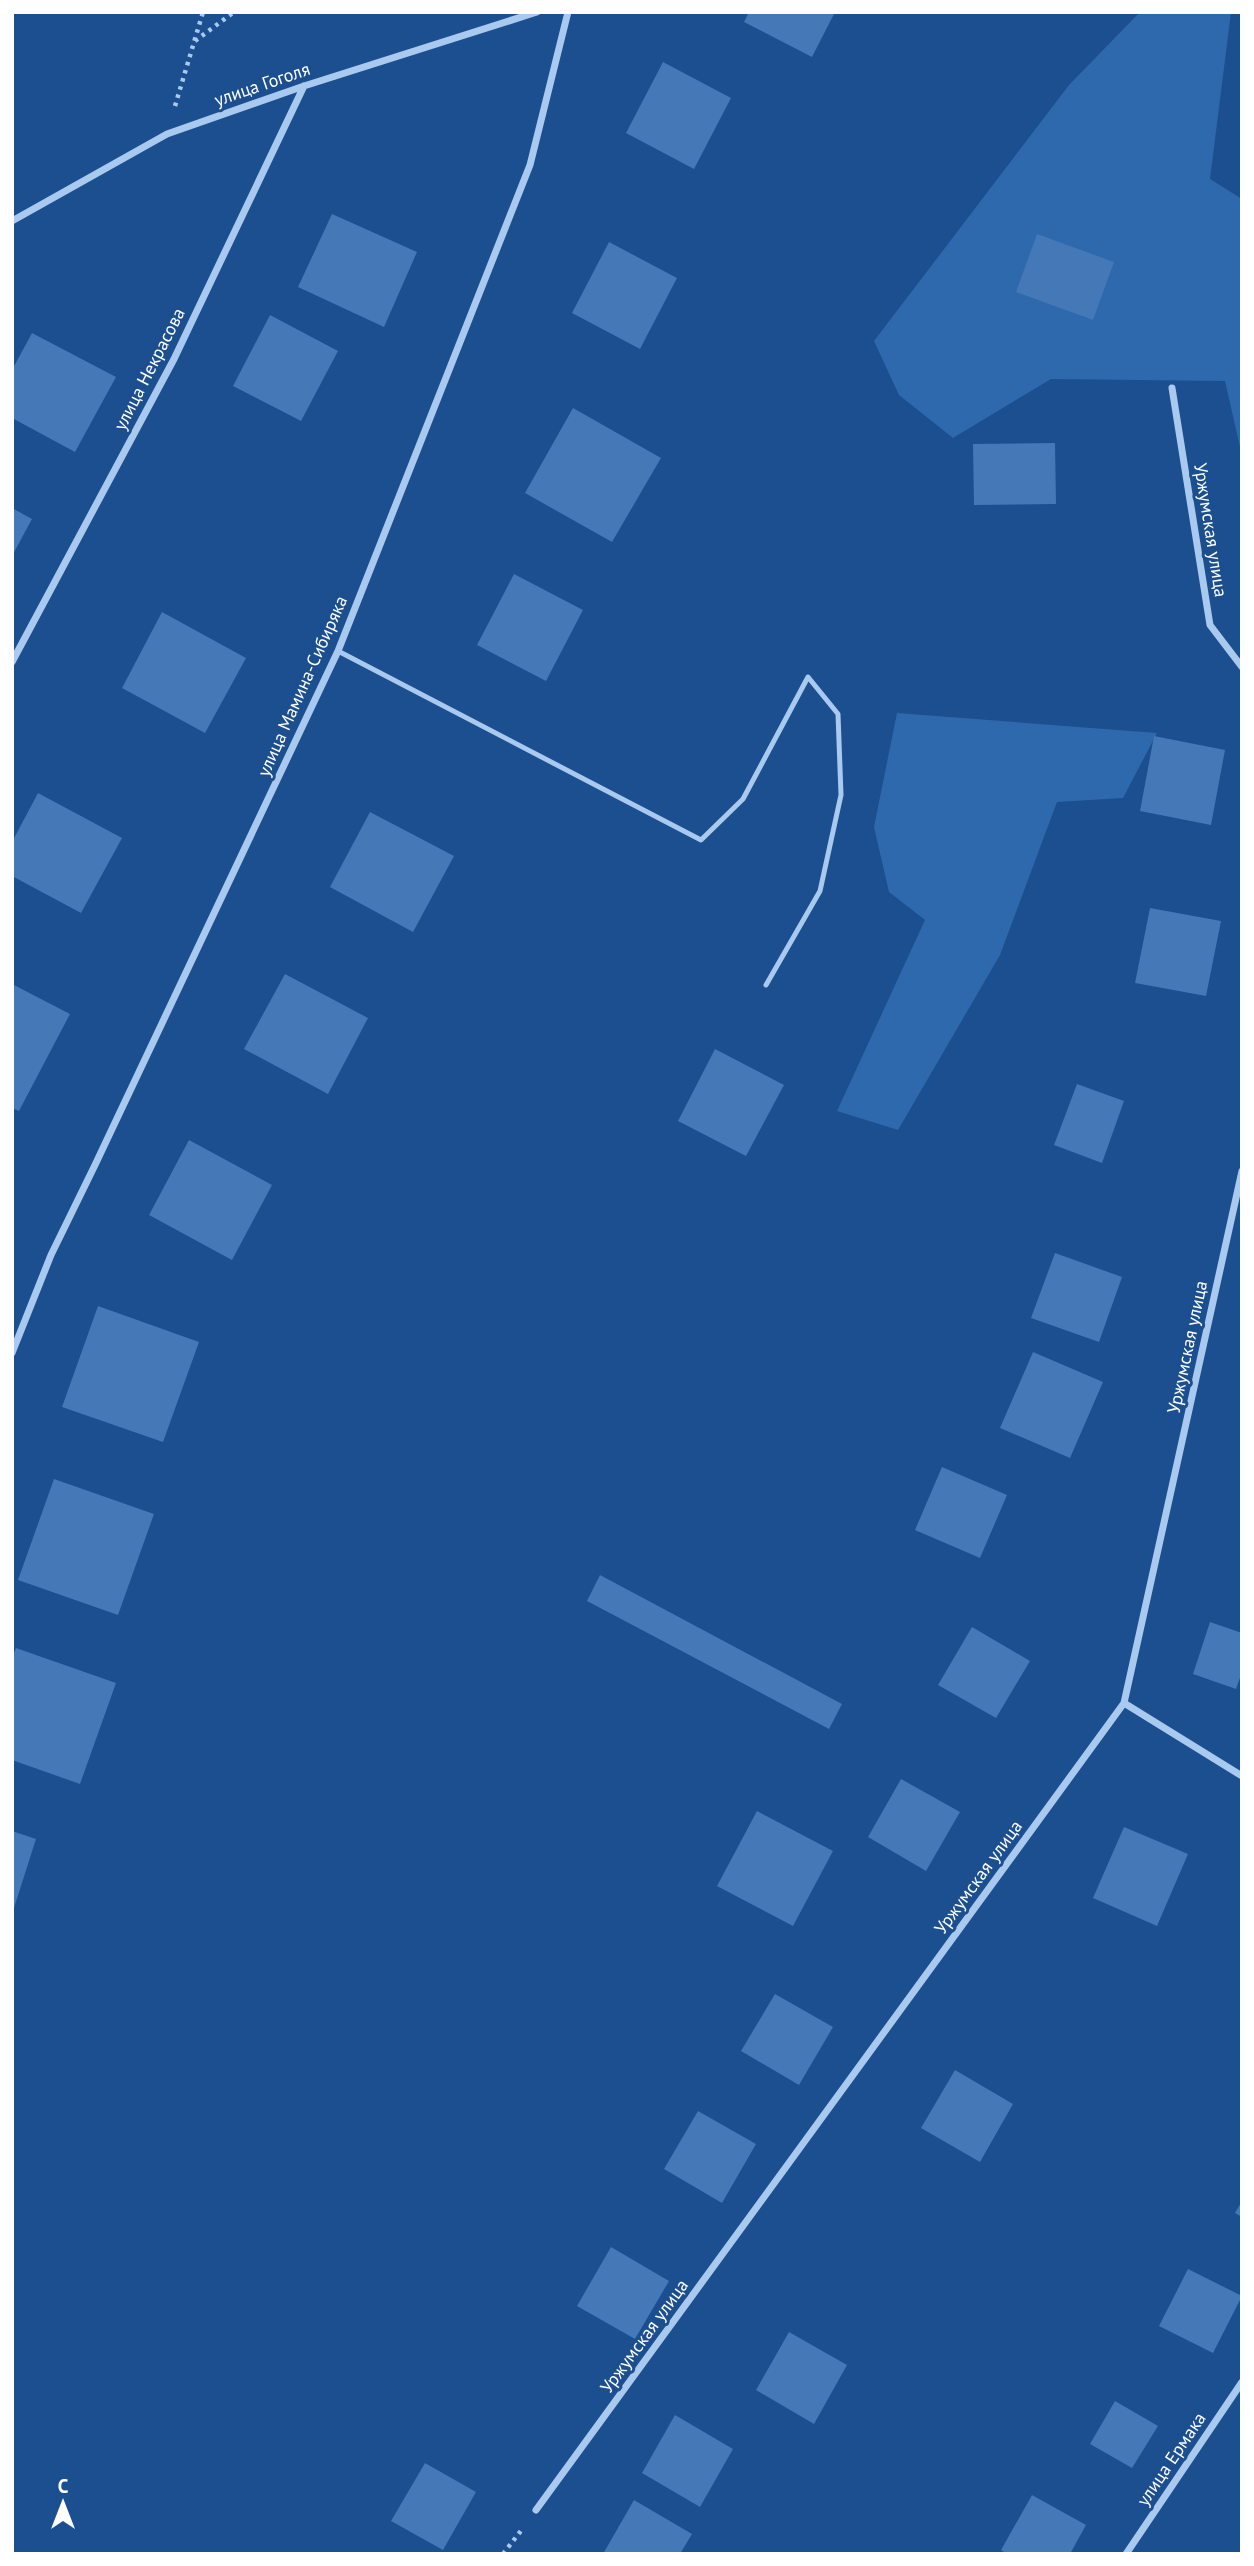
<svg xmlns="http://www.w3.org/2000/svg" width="1254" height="2566" viewBox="0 0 1254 2566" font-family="'PT Sans',sans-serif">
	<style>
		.green { fill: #2e69ad }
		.building { fill: #4478b7 }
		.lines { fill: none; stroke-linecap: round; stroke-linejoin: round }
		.path { stroke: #a9c9ee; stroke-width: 4.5; stroke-dasharray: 3.5 5; stroke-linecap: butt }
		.service { stroke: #a9c9ee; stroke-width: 5 }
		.minor { stroke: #a9c9ee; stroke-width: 7 }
		.labels { text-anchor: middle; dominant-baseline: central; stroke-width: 6; stroke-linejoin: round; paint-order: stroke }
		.street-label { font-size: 18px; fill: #fff; stroke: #1b4f8f }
	</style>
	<rect width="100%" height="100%" fill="#1b4f8f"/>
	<path class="green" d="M1140,12H1231L1210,179L1242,199V456L1225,381L1051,379L953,438L899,395L874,341L1069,85Z
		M897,713L1157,733L1123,798L1057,802L1000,955L898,1130L837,1111L925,920L889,892L874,827Z"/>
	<path class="building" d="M749,12H835L812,57L744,22Z
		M663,62L731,98L694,169L626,133Z
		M332,214L417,252L384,327L298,287Z
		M1037,234L1114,262L1093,320L1016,292Z
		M609,242L677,278L640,349L572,313Z
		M270,315L338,351L301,421L233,386Z
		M32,333L116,377L75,452L12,418V370Z
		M573,408L661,458L612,542L525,493Z
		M1055,443L1056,504L974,505L973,444Z
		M12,508L32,519L12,556Z
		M514,574L583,610L546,681L477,645Z
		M162,612L246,658L205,733L122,688Z
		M1154,736L1225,750L1211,825L1140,811Z
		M38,793L122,838L81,913L12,876V842Z
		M370,812L454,856L413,932L330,887Z
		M1150,908L1221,921L1206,996L1135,983Z
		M285,974L368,1018L328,1094L244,1049Z
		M12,984L70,1014L19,1111L12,1108Z
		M715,1049L784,1085L746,1156L678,1121Z
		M1077,1084L1124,1101L1102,1163L1054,1145Z
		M189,1140L272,1185L232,1260L149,1215Z
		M1055,1253L1122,1277L1099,1342L1031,1318Z
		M98,1306L199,1342L163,1442L62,1407Z
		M1033,1352L1103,1382L1070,1458L1000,1428Z
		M942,1467L1007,1495L980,1558L915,1530Z
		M54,1479L154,1514L118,1615L18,1580Z
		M600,1575L842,1704L829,1729L587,1601Z
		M1210,1622L1242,1633V1672L1236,1689L1193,1674Z
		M972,1627L1030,1661L996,1718L938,1685Z
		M16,1648L116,1683L80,1784L12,1760V1658Z
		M901,1779L960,1812L926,1871L868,1837Z
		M757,1811L833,1851L793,1926L717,1886Z
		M1124,1827L1188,1854L1157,1926L1093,1898Z
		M12,1831L36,1839L13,1911H12Z
		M775,1994L833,2027L799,2085L741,2051Z
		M955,2070L1013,2104L980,2162L921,2128Z
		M698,2111L756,2144L722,2203L664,2169Z
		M1242,2201V2217L1235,2213Z
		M611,2247L669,2281L635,2339L577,2306Z
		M1188,2269L1242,2296L1213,2353L1159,2326Z
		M789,2332L847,2365L814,2424L756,2390Z
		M1115,2401L1158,2426L1132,2468L1090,2444Z
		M675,2415L733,2449L700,2507L642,2473Z
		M425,2463L476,2492L443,2550L391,2521Z
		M1032,2495L1086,2525L1070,2554H1007L1001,2550Z
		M634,2500L692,2534L680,2554H603Z"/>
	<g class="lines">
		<path class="path" d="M195,41L234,12
			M175,106L203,12
			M503,2554L523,2528"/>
		<path class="service" d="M338,651L701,840L743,799L808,677L838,714L841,795L820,891L766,985"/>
		<path class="minor" d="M12,221L167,134L304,86L537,12
			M1172,388L1210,625L1242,667
			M12,662L174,359L304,86
			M12,1353L51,1255L95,1165L338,651L530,165L568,12
			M1124,1703L1242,1776
			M536,2510L1124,1703L1242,1171
			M1126,2554L1242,2382"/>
	</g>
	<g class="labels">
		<g class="street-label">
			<text transform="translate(262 84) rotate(-19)">улица Гоголя</text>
			<text transform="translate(149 369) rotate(-63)">улица Некрасова</text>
			<text transform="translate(1211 530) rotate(81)">Уржумская улица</text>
			<text transform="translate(302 686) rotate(-66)">улица Мамина-Сибиряка</text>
			<text transform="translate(1187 1347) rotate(-78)">Уржумская улица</text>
			<text transform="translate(978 1877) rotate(-54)">Уржумская улица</text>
			<text transform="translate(644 2336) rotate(-54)">Уржумская улица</text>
			<text transform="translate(1171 2459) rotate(-56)">улица Ермака</text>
		</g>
	</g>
	<rect width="1254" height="2566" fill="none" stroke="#ffffff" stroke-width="28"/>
	<g transform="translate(63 2503)" stroke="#1b4f8f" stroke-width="5" paint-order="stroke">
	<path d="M0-5L12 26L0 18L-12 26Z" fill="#ffffff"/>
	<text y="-10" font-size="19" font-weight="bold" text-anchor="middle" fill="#ffffff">С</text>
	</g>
</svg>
